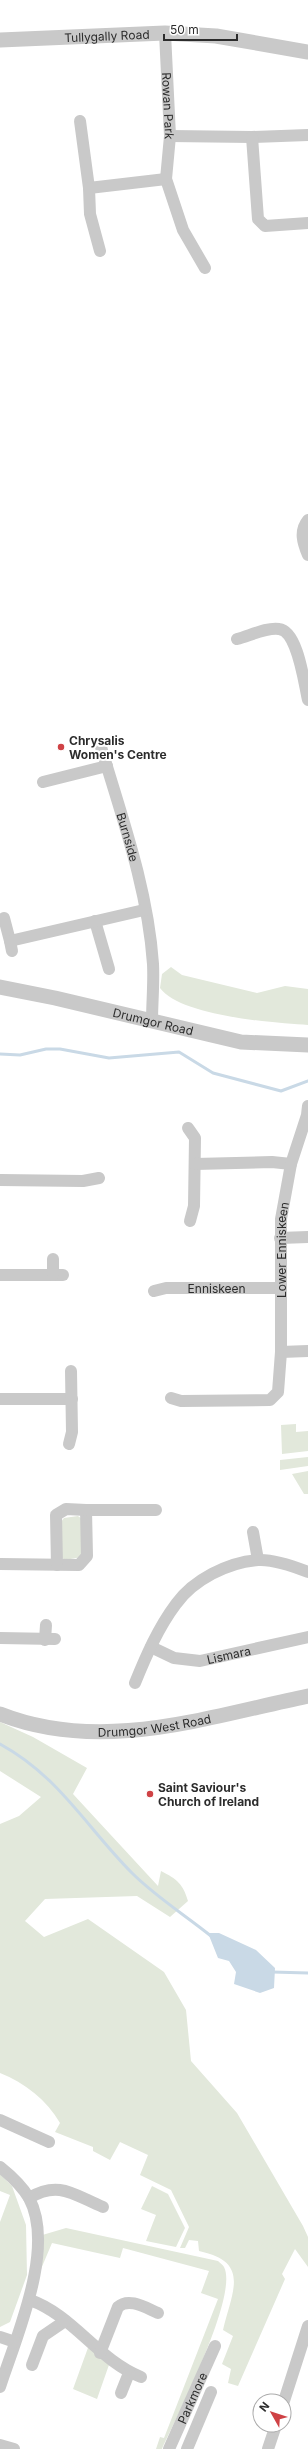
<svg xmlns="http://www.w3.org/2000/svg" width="308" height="2449" viewBox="0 0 308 2449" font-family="Inter,sans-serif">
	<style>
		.green { fill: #e2e8db }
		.water { fill: #c9d9e6 }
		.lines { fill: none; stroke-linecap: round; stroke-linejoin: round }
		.stream { stroke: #c9d9e6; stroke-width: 3 }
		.minor { stroke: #c9c9c9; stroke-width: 12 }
		.tertiary { stroke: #c9c9c9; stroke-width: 15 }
		.poi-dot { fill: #cf4245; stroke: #fff; stroke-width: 1.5 }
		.labels { text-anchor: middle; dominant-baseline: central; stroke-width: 4; stroke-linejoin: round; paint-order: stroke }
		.street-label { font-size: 12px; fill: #2c2c2c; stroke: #fff }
		.poi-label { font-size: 12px; font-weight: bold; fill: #2c2c2c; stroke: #fff; text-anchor: start }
	</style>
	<rect width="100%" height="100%" fill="#fff"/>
	<path class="green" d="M171,967L182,975L257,993L285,986L308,989V1025C274,1023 180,1016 160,988L162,974Z
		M296,1424V1432L308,1431V1451L282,1454L281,1425Z
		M308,1457V1466L280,1470V1460Z
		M308,1471V1494H304L292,1474Z
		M78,1516L82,1519V1557L65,1560L61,1557V1522L64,1518Z
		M0,1722L33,1737L87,1768L73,1794L158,1886L161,1871C177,1879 183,1884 188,1901L170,1917L137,1896L45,1899L25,1921L44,1937L88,1919L164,1972L186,2010L191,2061L237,2113L303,2226L308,2237V2267L295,2249L282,2274L285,2279L238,2386L228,2383L231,2369L222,2364L233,2336L223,2330C232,2291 251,2262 199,2251L198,2241L189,2240L185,2248H180L189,2227L171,2190L140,2175L148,2155L120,2142L110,2160L93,2151V2147L55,2132L60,2123C47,2100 25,2083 0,2073V1824L19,1816L41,1797L0,1771Z
		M0,2174L12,2186L26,2225L27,2275L10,2322L0,2327V2222L10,2195L0,2191Z
		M152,2186L168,2194L185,2228L176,2247L146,2241L156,2215L141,2209Z
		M66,2228L218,2261C220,2263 223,2265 224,2267C239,2295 176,2418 162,2449H156L160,2437L164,2438L218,2299L201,2293L209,2271L123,2248L120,2258L52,2243L41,2269L39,2236Z
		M89,2345L110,2362L97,2399L73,2389Z"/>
	<path class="water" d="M208,1933H219L256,1950L275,1968L274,1988L260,1993L234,1984L236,1972L229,1961L218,1958Z"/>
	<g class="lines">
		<path class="stream" d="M0,1054L20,1055L46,1049H60L109,1058L179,1052L213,1073L281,1091L308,1081
			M0,1744C59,1776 87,1828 132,1873C156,1897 185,1915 211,1936
			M272,1972L308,1973"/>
		<g class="minor">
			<path id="s1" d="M165,33L170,136L166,179L183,230L205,268"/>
			<path d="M80,121L89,188L166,179"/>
			<path d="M170,136L252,137L308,135"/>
			<path d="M252,137L258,219L265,226L308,223"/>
			<path d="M89,188L90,214L100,251"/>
			<path d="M308,520C299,531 303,543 308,555"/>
			<path d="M237,639C249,636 267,627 279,629C298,631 304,683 308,700"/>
			<path id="s2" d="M101,747C122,817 148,890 153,964C154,983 152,1003 152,1022"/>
			<path d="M43,782L107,766"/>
			<path d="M4,918L10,941"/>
			<path d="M95,921L109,969"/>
			<path d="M12,951L10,941L144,910"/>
			<path d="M188,1128L195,1138L194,1206L190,1221"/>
			<path d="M195,1164L272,1162L291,1164"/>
			<path d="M0,1180L83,1181L99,1178"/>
			<path d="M280,1238L308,1237"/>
			<path d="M0,1275H63"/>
			<path d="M53,1275V1259"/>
			<path id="s3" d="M154,1291L166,1288H280"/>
			<path d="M281,1352L308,1351"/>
			<path id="s4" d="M171,1398L181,1401L270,1400L278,1392L281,1352V1219L291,1164L307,1115L308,1106"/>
			<path d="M0,1399H72"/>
			<path d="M69,1444L72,1432L71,1371"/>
			<path d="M253,1532L258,1560"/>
			<path d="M0,1564L79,1565L87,1556L86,1510H156"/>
			<path d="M57,1565L56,1515L66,1509L86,1510"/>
			<path d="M0,1638L55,1639"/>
			<path d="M45,1640L46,1625"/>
			<path id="s5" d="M151,1647L174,1658L200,1661L308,1637"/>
			<path d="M135,1683C146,1656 158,1628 176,1604C193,1580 228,1562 258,1560C274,1559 293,1566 308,1572"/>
			<path d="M0,2120L49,2142"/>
			<path d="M0,2167C10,2175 22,2186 29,2198C56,2248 16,2337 0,2387"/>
			<path d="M29,2198C59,2180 74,2195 103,2207"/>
			<path d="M30,2300C73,2315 98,2360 141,2377"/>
			<path d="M0,2337L15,2342"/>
			<path d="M100,2353L118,2307C129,2297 146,2308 158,2313"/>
			<path d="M32,2365L43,2336L65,2321"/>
			<path d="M121,2393L129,2373"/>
			<path d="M284,2401L308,2326"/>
			<path d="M0,2445L14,2449"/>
			<path id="s6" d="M169,2449L215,2346"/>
			<path d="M187,2449L211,2392"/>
			<path d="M268,2449L276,2425"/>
		</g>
		<g class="tertiary">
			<path id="s7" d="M0,40L165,33L216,36L308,52"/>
			<path id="s8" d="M0,987L55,998L241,1042L308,1045"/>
			<path id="s9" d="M0,1714C101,1754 207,1717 308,1696"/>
		</g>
	</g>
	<g class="poi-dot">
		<circle cx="61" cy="747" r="4"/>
		<circle cx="150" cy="1794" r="4"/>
	</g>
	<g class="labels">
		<g class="street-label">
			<text stroke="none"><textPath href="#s7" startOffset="107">Tullygally Road</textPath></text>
			<text stroke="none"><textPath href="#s1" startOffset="73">Rowan Park</textPath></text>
			<text stroke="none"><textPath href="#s2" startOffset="94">Burnside</textPath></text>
			<text stroke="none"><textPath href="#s8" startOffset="157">Drumgor Road</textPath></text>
			<text stroke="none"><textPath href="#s4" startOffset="253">Lower Enniskeen</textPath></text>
			<text stroke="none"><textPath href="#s3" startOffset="63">Enniskeen</textPath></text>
			<text stroke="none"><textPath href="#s5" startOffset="81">Lismara</textPath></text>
			<text stroke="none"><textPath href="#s9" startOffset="157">Drumgor West Road</textPath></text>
			<text stroke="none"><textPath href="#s6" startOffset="56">Parkmore</textPath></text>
		</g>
		<g class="poi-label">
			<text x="69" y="740">Chrysalis<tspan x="69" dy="14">Women's Centre</tspan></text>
			<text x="158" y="1787">Saint Saviour's<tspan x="158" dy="14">Church of Ireland</tspan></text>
		</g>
	</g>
	<g transform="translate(272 2413) rotate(309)"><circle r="19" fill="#ffffff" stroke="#ababab"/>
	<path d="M0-3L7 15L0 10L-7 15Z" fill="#cf4245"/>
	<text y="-6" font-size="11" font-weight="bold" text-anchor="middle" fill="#2c2c2c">N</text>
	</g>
	<path d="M164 34v6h73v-6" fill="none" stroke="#2c2c2c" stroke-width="2"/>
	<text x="170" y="34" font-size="12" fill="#2c2c2c" stroke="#ffffff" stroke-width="3" paint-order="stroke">50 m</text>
</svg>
